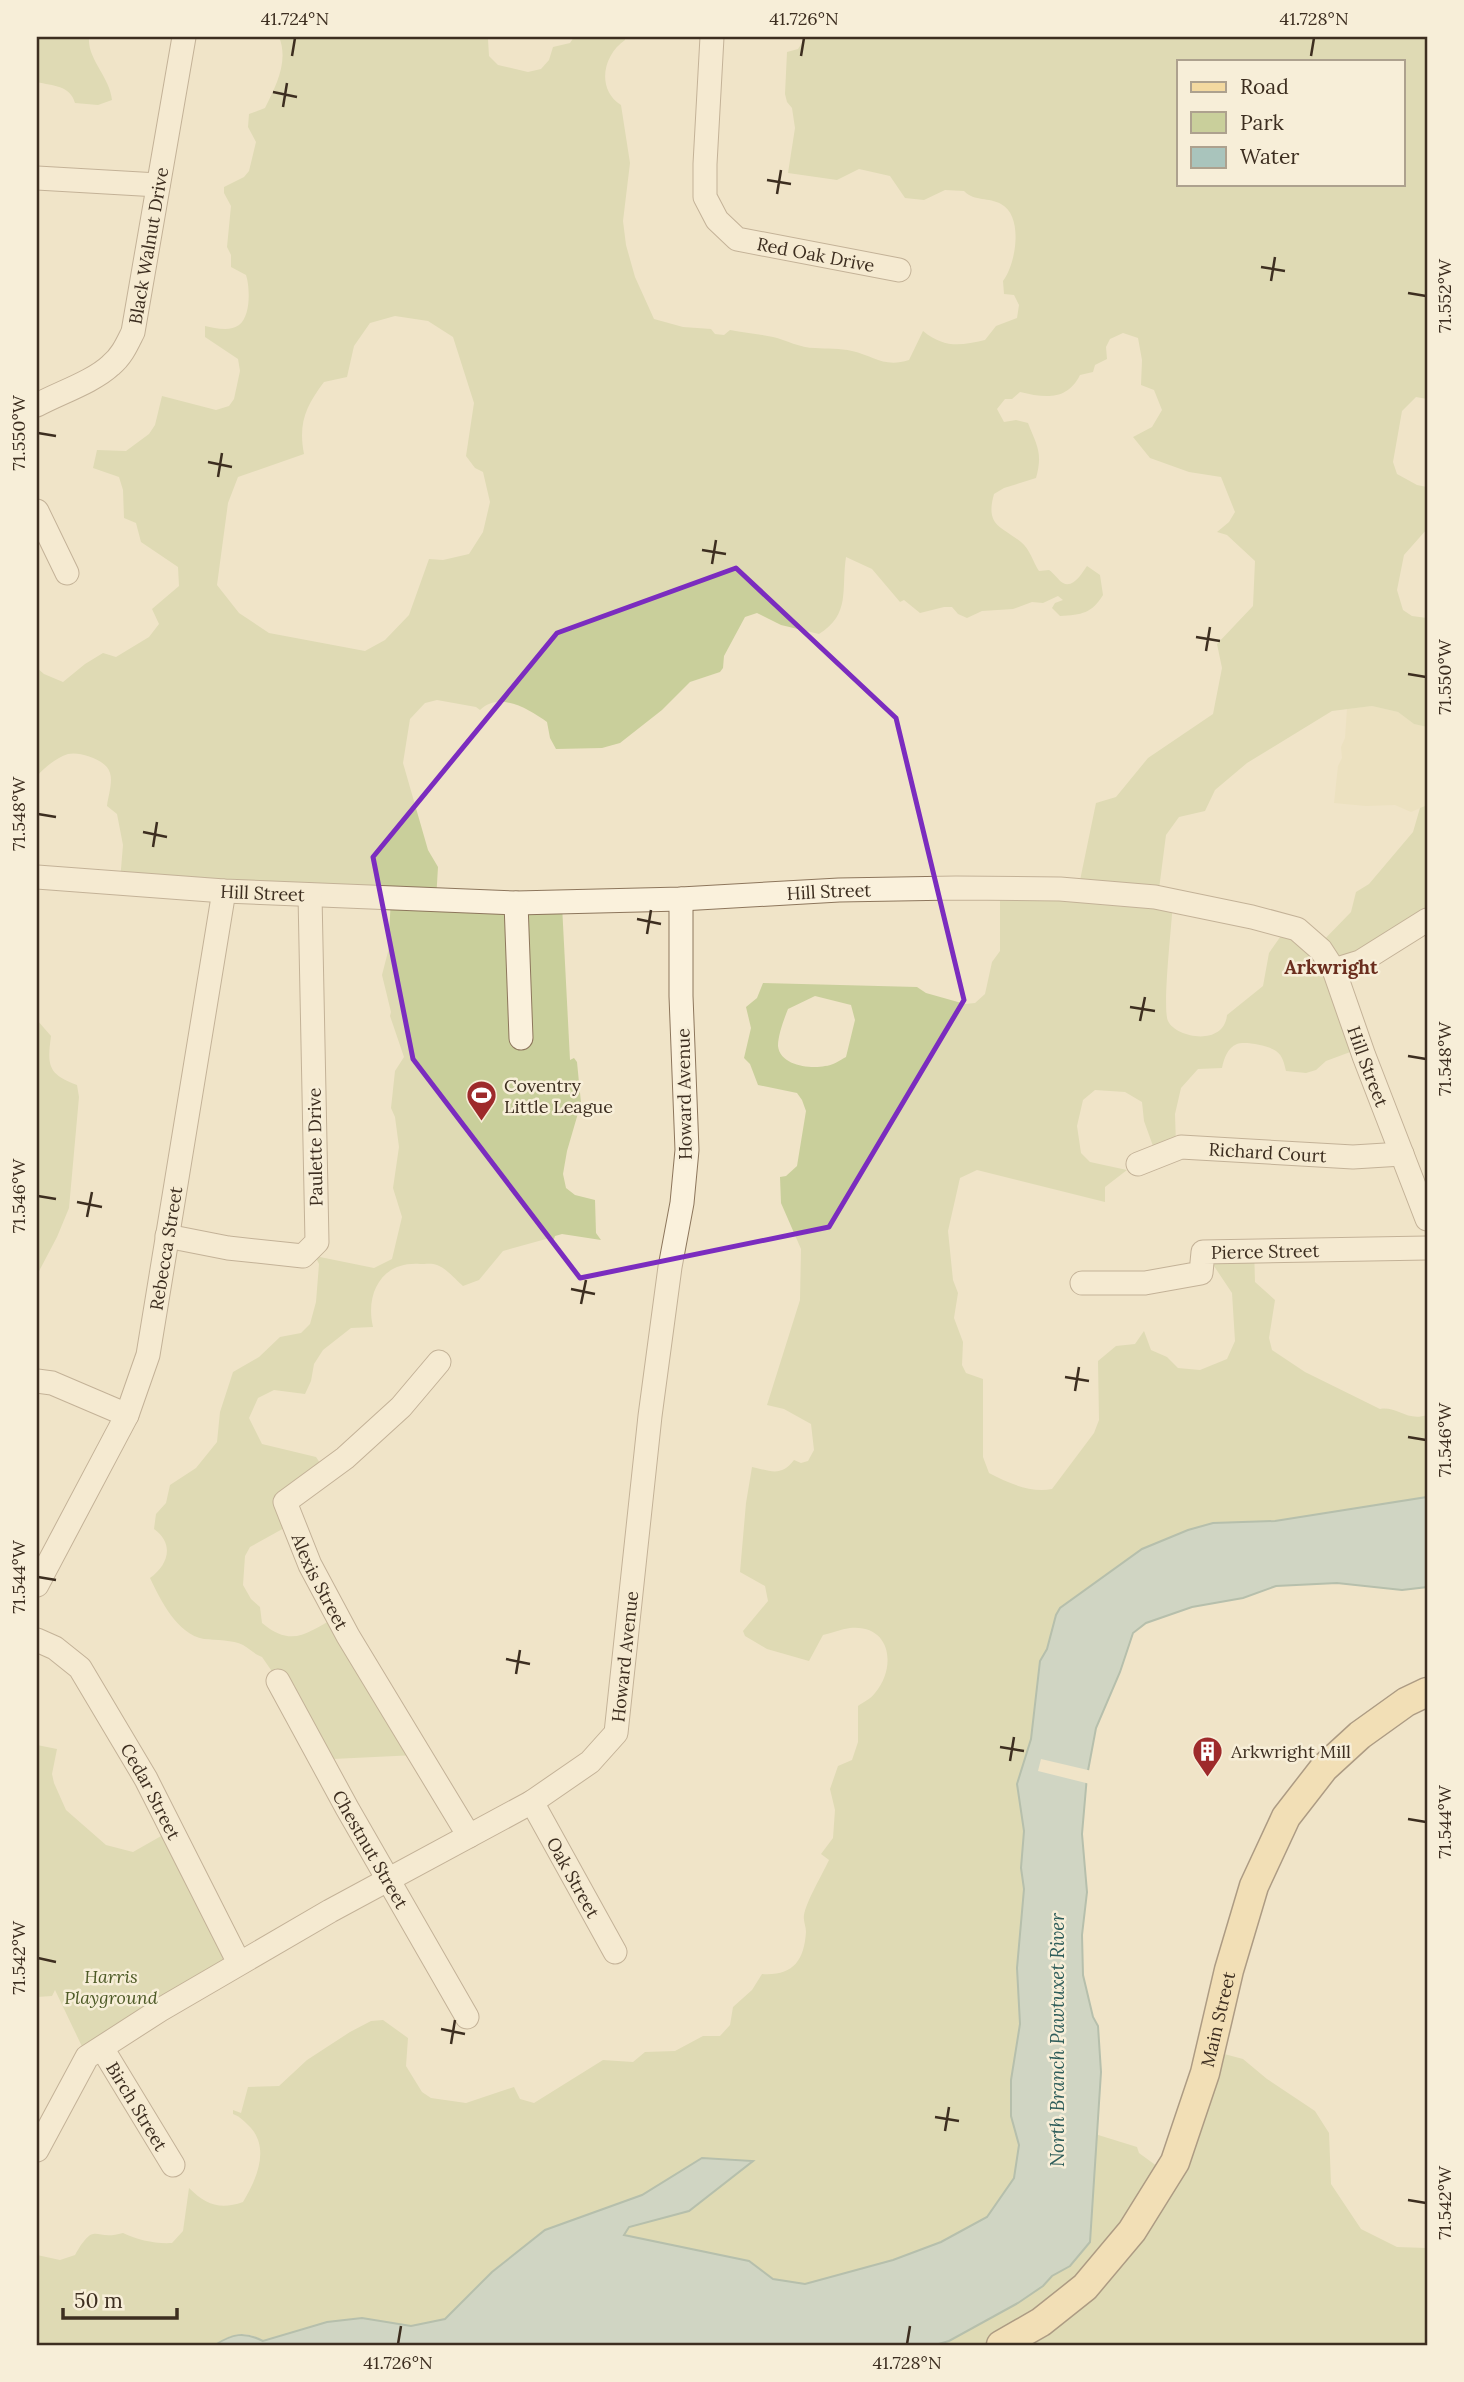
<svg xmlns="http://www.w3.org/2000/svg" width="1464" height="2382" viewBox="0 0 1464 2382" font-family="Lora,serif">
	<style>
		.farmland { fill: #e6deb5 }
		.green { fill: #c9cf9b; fill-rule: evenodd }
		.water { fill: #a9c4bc; stroke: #6f938a; stroke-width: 2 }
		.pier { fill: #f0e4c8 }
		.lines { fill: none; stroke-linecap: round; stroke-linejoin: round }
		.minor-casing { stroke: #8d765c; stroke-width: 25 }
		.major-casing { stroke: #5b4430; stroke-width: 31 }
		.minor { stroke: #faf1dc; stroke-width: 23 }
		.major { stroke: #f3d9a0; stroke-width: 28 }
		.marked { fill: none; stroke: #7b2cbf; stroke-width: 5; stroke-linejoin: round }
		.ticks { fill: none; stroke: #3d2e20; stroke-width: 2.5 }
		.labels { text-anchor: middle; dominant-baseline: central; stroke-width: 5; stroke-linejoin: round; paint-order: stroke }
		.street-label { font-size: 18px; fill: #3d2e20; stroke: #f7eed8 }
		.poi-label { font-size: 18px; fill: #3d2e20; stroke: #f7eed8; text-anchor: start }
		.park-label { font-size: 18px; font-style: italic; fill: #4d5a26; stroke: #f7eed8 }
		.neighbourhood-label { font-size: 19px; font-weight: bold; fill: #6b2e1e; stroke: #f7eed8 }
		.water-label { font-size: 19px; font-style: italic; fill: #2f5d5a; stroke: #f7eed8 }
		.neatline { fill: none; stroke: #3d2e20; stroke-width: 2.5 }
		.ticks-label { font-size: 18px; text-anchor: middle; fill: #3d2e20 }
	</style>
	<rect width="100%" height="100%" fill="#f0e4c8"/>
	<path class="farmland" d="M1372,706L1398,712L1414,724L1427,727V787L1425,806L1411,812L1395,805L1366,806L1334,803L1338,766L1342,758L1341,747L1345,738L1347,709Z"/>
	<path class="green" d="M37,37H89C87,59 110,77 112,100L98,105L75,103C70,85 53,86 37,82Z
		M279,37H475L488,39L489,56L498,65L528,72L541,69L549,60L553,47L570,43L574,37H625V40C603,55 596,89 621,105L630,163L623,221L626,245L635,277L654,319L683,327L711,329L715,334L724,335L730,330C744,333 759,334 773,337C786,340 800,348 815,348C827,349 840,348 852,351C874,356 884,368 909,360L923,331C944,348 960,346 985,340L996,326L1017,318L1019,305L1014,295L1004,294L1003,281C1016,264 1024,216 1001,204C989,197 975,202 964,191L945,190L924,200L905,198L890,176L859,169L837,180L788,173L795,128L792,108L787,102L785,94L787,52L798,49L806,37H1427V399L1416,397L1402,411L1393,462L1397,474L1417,485L1427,487V529L1404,555L1397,590L1403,610L1412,616L1427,618V727L1414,724L1398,712L1372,706L1332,711L1247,763L1215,790L1205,811L1179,817L1166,835L1158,897L1173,901C1172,923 1162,1008 1168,1021C1176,1038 1224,1047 1227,1015L1263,986L1269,953L1285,930L1318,946L1351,912L1356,892L1369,884L1413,832L1420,808L1425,806L1427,787V922L1340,970L1361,1048L1326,1061L1316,1070L1306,1073L1286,1071C1284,1063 1283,1056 1276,1051C1269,1046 1246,1041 1237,1044C1227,1048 1224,1059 1222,1068L1198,1069L1181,1088L1175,1114L1176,1145L1157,1157L1144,1121L1142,1102L1125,1092L1095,1090L1083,1100L1077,1126L1081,1153L1090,1162L1127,1170L1105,1187V1202L977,1170L960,1178L948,1231L953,1280L958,1293L954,1318L963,1342L962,1365L966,1373L983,1379V1457L989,1473C1008,1483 1030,1493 1052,1489L1094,1433L1099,1420L1098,1361L1116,1346L1135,1344L1144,1331L1151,1350L1167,1357L1178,1368L1200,1370L1227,1359L1235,1341L1232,1293L1210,1260L1254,1248L1255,1282L1275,1300L1269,1338L1272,1350L1305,1372L1380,1409C1397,1406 1407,1422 1427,1415V1497L1275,1521L1213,1523L1188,1530L1142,1549L1060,1608L1056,1615L1047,1650L1040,1661L1031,1739L1017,1784L1024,1831L1021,1868L1024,1889L1017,1968L1020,2024L1011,2080V2116L1019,2145L1012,2203L941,2242L893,2260L801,2285L778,2283L597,2227L486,2305L439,2322L272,2345C248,2332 239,2329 215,2345H37V2255L60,2260L75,2255C96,2219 93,2242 123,2233C138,2240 155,2244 172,2243L183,2231L189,2188C206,2205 220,2210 243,2202C256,2180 270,2150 251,2128C245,2122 241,2117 233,2114V2110L241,2113L248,2087L279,2086L307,2060L350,2032L371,2021L383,2020L408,2038L406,2066L422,2092L431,2098L466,2103L514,2087L520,2099L534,2103L603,2060L633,2062L645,2052L675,2051L703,2036H720L730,2025L733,2007L752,1990L762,1974C792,1976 804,1962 806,1932C806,1926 803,1921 804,1915C806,1902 823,1873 829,1860L821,1854L833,1838L835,1810L830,1789L838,1766L852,1760L858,1742V1706C863,1702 871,1699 875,1693C897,1667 891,1624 850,1628C841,1629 832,1633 823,1635L809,1661L767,1649L745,1636L743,1631L768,1601L765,1586L740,1572L746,1503L752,1467C771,1471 781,1477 794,1460L801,1463L808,1461L814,1450L811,1424L784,1409L767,1405L800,1300L801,1249L781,1203L780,1177L786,1176L797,1166L806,1111L802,1100L797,1093L758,1085L750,1064L744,1058L751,1028L746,1007L757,998L763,983L917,987L926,993L965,1004L975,1003L985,994L992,962L1000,951V891L1078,890L1096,803L1116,797L1148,758L1213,714L1222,668L1217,644L1253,606L1255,561L1227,535L1217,532L1229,522L1235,512L1221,477L1189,472L1150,458L1133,437L1152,427L1162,410L1154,390L1141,385L1142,360L1138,338L1123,333L1110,339L1106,347L1107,359L1095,365L1093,372L1080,375C1067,401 1045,398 1020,392L1012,399H1005L997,409L1004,422L1016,420L1028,423C1037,446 1043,453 1036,478L1004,488L994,494C985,526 1001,526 1021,542C1030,549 1033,562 1039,571L1049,570C1054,573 1058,580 1063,583C1073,589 1082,573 1087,566L1100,575L1103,595C1092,613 1082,615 1060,616L1052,608L1055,603L1063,600L1058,596L1043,603L1032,602L1013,609L982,611L967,618L958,614L952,607H944L920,613L904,600L900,602L872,569L846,557C841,590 851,614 819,634L781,625L757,613L745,617L724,656L723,668L720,672L690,682L662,710L620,743L602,748L556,749L550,738L547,722C529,709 499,691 480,710L476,707L437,700L425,703L410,719L403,763L428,850L438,867L436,900L562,905L570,1060L574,1058L577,1062L581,1103L567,1151L563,1174L566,1188L575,1195L595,1200L596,1233L601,1240L562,1234L555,1236L554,1239H546L503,1251L479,1280L463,1286C456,1280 446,1268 437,1265C433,1263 425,1264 420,1264C382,1261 365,1293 373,1327L351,1328L323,1350L314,1364L311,1381L305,1394L274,1390L258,1398L249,1418L262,1444L316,1457L324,1469L314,1476L286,1527L250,1547L245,1556L243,1585L251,1599L260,1607L262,1623C292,1648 307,1633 336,1617L416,1755L333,1759L262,1657C254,1654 250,1649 243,1645C233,1640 216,1640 204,1639C177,1634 161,1601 150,1578C168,1565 175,1544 154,1529L156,1514L166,1503L170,1485L196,1468L217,1442L220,1412L233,1372L259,1357L280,1337L301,1333L310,1324L316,1302L319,1264L315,1256L374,1268L392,1259L402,1217L393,1188L399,1147L395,1117L391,1108L395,1071L404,1057L390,1016L391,1012L382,975L391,940L389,933L391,899L120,881L123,845L117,814L107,806C108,797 113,782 110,773C107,760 80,751 68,754C56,758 45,767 37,776V668L44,674L63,682L85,664L103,653L116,657L149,637L159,624L152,609L179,586L178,567L141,542L136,523L124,518L123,490L119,477L93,468L97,450L126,451L149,434L155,425L162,396L216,410L229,406L234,399L240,371L238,359L205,337V326C215,328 230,332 239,325C251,316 250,287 246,275L231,267V255L227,247L231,206L224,193V187L244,177L249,171L256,142L248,127L249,114L265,108C276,86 289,61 279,37ZM1179,61H1403V184H1179ZM395,316L428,321L453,337L474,403L466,456L475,468L483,472L490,502L483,532L469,554L443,560L429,559L409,615L385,640L365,651L269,633L239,613L217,585L228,503L238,477L304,454C298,423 306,406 324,382L347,377L354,346L370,323ZM815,996L851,1005L855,1020L846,1057C840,1060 832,1066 825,1066C811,1069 780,1066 778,1046C778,1035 784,1019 788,1009Z
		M37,1020L51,1036C47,1066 48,1074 77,1085L79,1097L69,1208L57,1237L37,1275Z
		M37,1745L57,1749L52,1774L54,1783L66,1810L106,1845L133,1852L170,1831L239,1963L87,2057L55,1990L52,1996L37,1997Z
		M1213,2051L1243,2059L1267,2079L1315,2111L1329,2133L1331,2184L1361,2229L1397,2247L1427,2248V2345H936L1018,2303L1093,2176L1095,2134L1137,2147L1139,2153L1165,2172Z"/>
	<path class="water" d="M1427,1497V1587L1402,1590L1337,1583L1276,1586L1243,1598L1192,1607L1146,1623L1133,1633L1120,1672L1096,1728L1087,1776L1082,1834L1087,1892L1082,1935L1083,1975L1093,2017L1098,2026L1101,2072L1090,2242L1070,2266L1052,2276L1043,2286L1018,2303L949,2341L935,2345H215C232,2334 244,2331 263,2341L327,2322L362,2318L411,2326L445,2319L492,2272L545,2230L642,2195L702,2158L753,2161L689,2211L629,2227L624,2235L749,2261L773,2279L805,2284L893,2260L941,2242L987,2217L1014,2178L1019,2145L1011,2116V2080L1020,2024L1017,1968L1024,1889L1021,1868L1024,1831L1017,1784L1031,1739L1040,1661L1047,1649L1056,1615L1060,1608L1142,1549L1188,1530L1213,1523L1275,1521Z"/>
	<path class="pier" d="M1041,1759L1092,1771L1090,1784L1038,1771Z"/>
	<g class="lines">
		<defs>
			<g id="minor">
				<path id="s1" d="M712,37L705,164V197L717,220L737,239L899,270"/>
				<path d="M37,178L158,185"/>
				<path id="s2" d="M37,405C59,393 93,382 111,365C122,356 127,344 133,332L184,37"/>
				<path d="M37,511L67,573"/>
				<path id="s3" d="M37,877L224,891L516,903L681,899L839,890L956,888L1060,889L1155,897L1252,917L1297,929L1321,950L1334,970L1364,1056L1427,1219"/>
				<path d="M516,903L521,1038"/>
				<path d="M1334,970L1360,962L1427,920"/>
				<path id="s4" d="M1138,1164L1181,1147L1353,1157L1402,1154"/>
				<path d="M167,1236L228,1248L303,1256L317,1242L310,895"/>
				<path id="s5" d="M1082,1283H1145L1201,1273L1203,1252L1427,1248"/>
				<path id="s6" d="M439,1362L401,1407L345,1458L285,1502L310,1565L348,1636L469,1836"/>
				<path d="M37,1381L52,1383L127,1415"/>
				<path id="s7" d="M37,1585L127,1415L148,1355L224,891"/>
				<path id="s8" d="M37,1640L55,1648L80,1668L146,1779L239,1963"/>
				<path id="s9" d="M278,1681L347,1808L467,2017"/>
				<path id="s10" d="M532,1802L615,1952"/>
				<path id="s11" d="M102,2048L173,2165"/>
				<path id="s12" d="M37,2150L87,2057L160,2010L330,1911L532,1802L590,1762L616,1733L650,1416L670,1267L682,1203L687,1150L681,996V899"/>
			</g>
			<g id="major">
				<path id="s13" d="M1001,2345L1041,2322L1085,2287L1132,2231L1175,2162L1205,2073L1229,1970L1254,1886L1286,1817L1324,1768L1360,1735L1406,1702L1427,1692"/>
			</g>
		</defs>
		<use href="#minor" class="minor-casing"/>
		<use href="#major" class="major-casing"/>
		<use href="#minor" class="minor"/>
		<use href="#major" class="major"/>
	</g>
	<path d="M0 0H1464V2382H0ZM736,568L896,718L964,1000L829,1227L580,1278L413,1059L373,857L557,633Z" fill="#f0e4c8" fill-opacity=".55" fill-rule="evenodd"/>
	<path class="marked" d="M736,568L896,718L964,1000L829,1227L580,1278L413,1059L373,857L557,633Z"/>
	<path class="ticks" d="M292,56L295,38M801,56L804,38M1311,56L1314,38M273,92L297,97M283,107L287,83M767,180L791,184M777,194L781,170M1261,267L1285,271M1271,281L1275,257M1408,293L1426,296M38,433L56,436M208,462L232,467M218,477L222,453M702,550L726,554M712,564L716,540M1196,637L1220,641M1206,651L1210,627M1408,674L1426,677M38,814L56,817M143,832L167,837M153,847L157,822M637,919L661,924M647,934L651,910M1130,1007L1155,1011M1140,1021L1145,997M1408,1056L1426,1059M38,1196L56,1199M77,1202L102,1207M87,1217L92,1192M571,1289L595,1294M581,1304L586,1280M1065,1377L1089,1381M1075,1391L1079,1367M1408,1437L1426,1440M38,1577L56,1580M506,1659L530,1664M516,1674L520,1650M1000,1747L1024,1751M1010,1761L1014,1737M1408,1819L1426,1822M38,1958L56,1962M441,2029L465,2034M451,2044L455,2020M935,2117L959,2121M945,2131L949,2107M1408,2200L1426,2203M398,2344L401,2326M907,2344L910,2326"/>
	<defs>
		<symbol id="stadium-pin" viewBox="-11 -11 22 30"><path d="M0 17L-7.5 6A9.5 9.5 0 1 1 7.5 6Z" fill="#9e2a2b" stroke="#f7eed8"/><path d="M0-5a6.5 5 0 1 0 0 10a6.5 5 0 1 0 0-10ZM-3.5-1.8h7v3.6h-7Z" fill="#fff"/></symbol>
		<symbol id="building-pin" viewBox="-11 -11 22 30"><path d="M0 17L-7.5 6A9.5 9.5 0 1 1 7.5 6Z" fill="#9e2a2b" stroke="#f7eed8"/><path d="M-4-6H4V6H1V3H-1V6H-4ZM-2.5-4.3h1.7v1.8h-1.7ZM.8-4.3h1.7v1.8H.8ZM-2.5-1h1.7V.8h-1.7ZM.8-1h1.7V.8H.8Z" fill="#fff"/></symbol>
	</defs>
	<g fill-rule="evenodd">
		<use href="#stadium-pin" x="464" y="1078" width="35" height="47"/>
		<use href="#building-pin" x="1190" y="1734" width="35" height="47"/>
	</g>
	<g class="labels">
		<g class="street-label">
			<text stroke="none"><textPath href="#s2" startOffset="212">Black Walnut Drive</textPath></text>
			<text stroke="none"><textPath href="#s1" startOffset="294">Red Oak Drive</textPath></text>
			<text stroke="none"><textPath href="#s3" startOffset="226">Hill Street</textPath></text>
			<text stroke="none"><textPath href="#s3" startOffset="793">Hill Street</textPath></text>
			<text stroke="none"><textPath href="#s3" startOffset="1423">Hill Street</textPath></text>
			<text transform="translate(684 1094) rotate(-91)">Howard Avenue</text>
			<text transform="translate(315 1147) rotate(-91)">Paulette Drive</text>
			<text stroke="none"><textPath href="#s4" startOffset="133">Richard Court</textPath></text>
			<text stroke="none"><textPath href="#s7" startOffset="364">Rebecca Street</textPath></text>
			<text stroke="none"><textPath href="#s5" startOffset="203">Pierce Street</textPath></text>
			<text stroke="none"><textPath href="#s6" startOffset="296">Alexis Street</textPath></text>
			<text stroke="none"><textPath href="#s12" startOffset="805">Howard Avenue</textPath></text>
			<text stroke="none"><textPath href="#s8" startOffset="194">Cedar Street</textPath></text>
			<text stroke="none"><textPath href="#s9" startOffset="192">Chestnut Street</textPath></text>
			<text stroke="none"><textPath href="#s10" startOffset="86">Oak Street</textPath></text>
			<text stroke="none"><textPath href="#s13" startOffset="406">Main Street</textPath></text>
			<text stroke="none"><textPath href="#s11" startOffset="68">Birch Street</textPath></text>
		</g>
		<g class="poi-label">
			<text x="504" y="1085">Coventry<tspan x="504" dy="21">Little League</tspan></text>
			<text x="1231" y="1751">Arkwright Mill</text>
		</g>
		<g class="park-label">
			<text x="111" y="1976">Harris<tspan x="111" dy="21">Playground</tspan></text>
		</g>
		<g class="neighbourhood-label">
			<text x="1331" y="967">Arkwright</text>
		</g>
		<g class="water-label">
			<text transform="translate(1057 2040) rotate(-90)">North Branch Pawtuxet River</text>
		</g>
	</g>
	<rect width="1464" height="2382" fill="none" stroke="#f7eed8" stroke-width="77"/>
	<rect x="1177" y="60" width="228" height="126" fill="#f7eed8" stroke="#ada18e" stroke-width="2"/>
	<rect x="1191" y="82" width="35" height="10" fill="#f3d9a0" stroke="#ada18e" stroke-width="2"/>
	<text x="1240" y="94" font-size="21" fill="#3d2e20">Road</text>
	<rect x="1191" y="112" width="35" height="21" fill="#c9cf9b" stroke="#ada18e" stroke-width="2"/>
	<text x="1240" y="130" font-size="21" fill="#3d2e20">Park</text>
	<rect x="1191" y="147" width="35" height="21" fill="#a9c4bc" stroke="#ada18e" stroke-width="2"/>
	<text x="1240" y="164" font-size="21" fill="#3d2e20">Water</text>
	<path d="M63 2308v10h114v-10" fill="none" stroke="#3d2e20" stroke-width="3.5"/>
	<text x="74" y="2308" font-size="21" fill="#3d2e20" stroke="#f7eed8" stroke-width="5" paint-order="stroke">50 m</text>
	<rect x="38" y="38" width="1388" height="2306" class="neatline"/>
	<g class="ticks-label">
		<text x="295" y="25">41.724°N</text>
		<text x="804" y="25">41.726°N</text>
		<text x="1314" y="25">41.728°N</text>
		<text transform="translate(1445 296) rotate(-90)" y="6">71.552°W</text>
		<text transform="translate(19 433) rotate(-90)" y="6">71.550°W</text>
		<text transform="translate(1445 677) rotate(-90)" y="6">71.550°W</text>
		<text transform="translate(19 814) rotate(-90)" y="6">71.548°W</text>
		<text transform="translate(1445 1059) rotate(-90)" y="6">71.548°W</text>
		<text transform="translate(19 1196) rotate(-90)" y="6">71.546°W</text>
		<text transform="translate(1445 1440) rotate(-90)" y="6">71.546°W</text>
		<text transform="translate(19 1577) rotate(-90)" y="6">71.544°W</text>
		<text transform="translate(1445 1822) rotate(-90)" y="6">71.544°W</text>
		<text transform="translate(19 1958) rotate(-90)" y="6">71.542°W</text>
		<text transform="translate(1445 2203) rotate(-90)" y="6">71.542°W</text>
		<text x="398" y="2369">41.726°N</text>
		<text x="907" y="2369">41.728°N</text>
	</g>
</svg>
